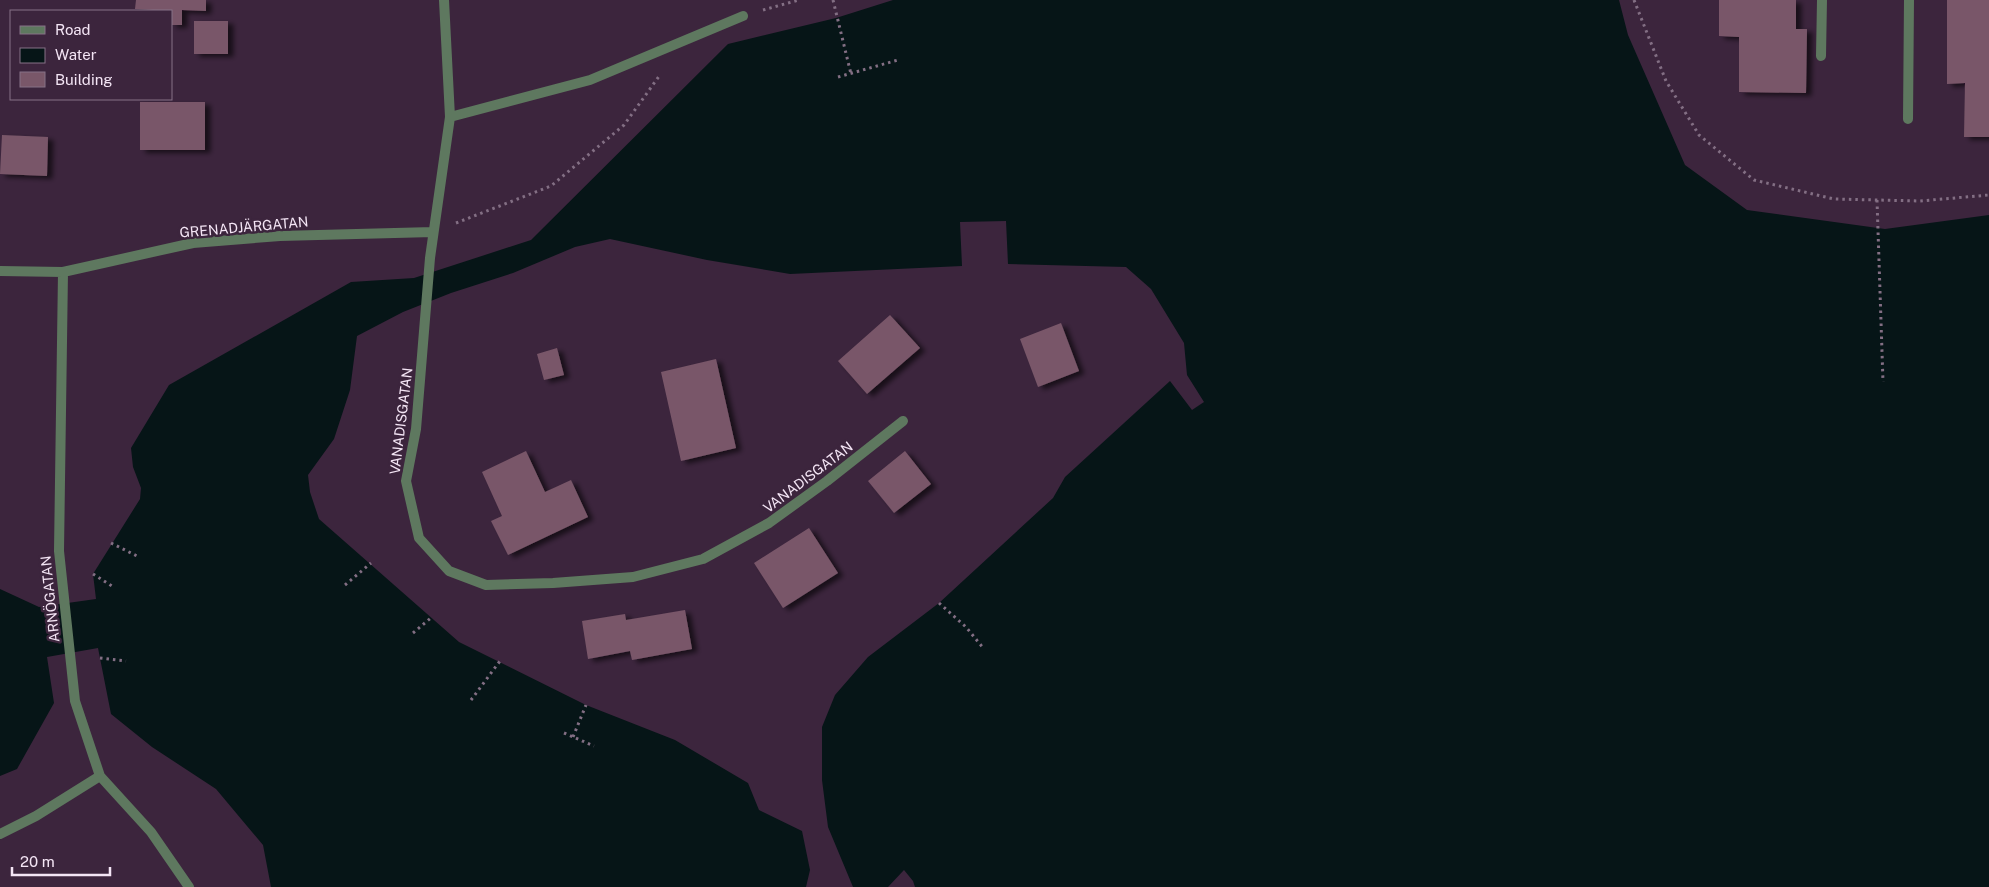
<svg xmlns="http://www.w3.org/2000/svg" width="1989" height="887" viewBox="0 0 1989 887" font-family="'Public Sans',sans-serif">
	<style>
		.water { fill: #061517 }
		.building { fill: #795769; filter: url(#shadow) }
		.lines { fill: none; stroke-linecap: round; stroke-linejoin: round }
		.path { stroke: #836f84; stroke-width: 3; stroke-dasharray: 2.5 4; stroke-linecap: butt }
		.lane { stroke: #5e785f; stroke-width: 10 }
		.street { stroke: #5e785f; stroke-width: 10 }
		.labels { text-anchor: middle; dominant-baseline: central; stroke-width: 5; stroke-linejoin: round; paint-order: stroke }
		.street-label { font-size: 14px; fill: #f4e5f5; stroke: #3c253d }
	</style>
	<defs>
		<filter id="shadow"><feDropShadow dx="5.5" dy="3" stdDeviation="2.5" flood-color="#0009"/></filter>
	</defs>
	<rect width="100%" height="100%" fill="#3c253d"/>
	<path class="water" d="M893,0H1619L1628,35L1685,165L1747,210L1885,229L1989,215V887H915L913,881L904,870L888,887H853L828,827L822,780V727L835,695L868,657L939,603L1053,498L1065,477L1170,381L1192,410L1204,402L1187,375L1184,343L1151,289L1126,267L1008,264L1006,221L960,222L962,266L790,274L707,260L610,239L575,247L513,273L451,293L403,312L357,336L350,390L334,439L308,475L310,492L319,519L459,642L586,705L675,740L748,783L759,810L802,831L810,870L806,887H271L263,845L216,789L152,747L111,714L98,648L47,657L54,703L17,769L0,776V589L39,607L96,599L93,574L140,499L141,488L133,467L131,448L169,385L351,282L414,278L531,240L728,44L836,18Z"/>
	<path class="building" d="M136,0H206V11L182,10V25H171V11L135,9Z
		M1719,0H1796V29H1807L1806,93L1739,92V37L1719,36Z
		M1947,0H1989V137H1964L1965,83L1947,84Z
		M194,21H228V54H194Z
		M140,102H205V150H140Z
		M2,135L48,137L47,176L0,174Z
		M890,315L920,348L867,394L838,361Z
		M1061,323L1079,371L1038,387L1020,339Z
		M557,348L564,375L544,380L537,354Z
		M716,359L736,448L681,461L661,372Z
		M526,451L545,492L571,480L588,517L508,555L491,521L502,516L482,472Z
		M905,451L931,484L894,513L868,481Z
		M809,528L838,573L783,608L754,563Z
		M685,610L692,649L632,660L630,651L588,659L582,621L625,614L626,620Z"/>
	<g class="lines">
		<path class="path" d="M833,0L851,74
			M1634,0L1666,81L1699,135L1754,180L1834,199L1920,201L1989,195
			M763,10L799,0
			M838,77L898,60
			M1877,200L1883,382
			M456,223L551,186L624,125L660,75
			M111,543L139,557
			M93,574L112,586
			M345,585L371,563
			M939,603L966,627L984,649
			M413,633L432,617
			M100,658L126,661
			M471,700L500,661
			M564,733L594,746
			M573,737L586,705"/>
		<path class="lane" d="M1821,56L1822,0
			M1908,119L1909,0"/>
		<path class="street" d="M444,0L450,117L430,258L416,429L406,481L419,538L449,571L486,585L553,583L633,577L703,559L769,523L827,481L903,421
			M450,117L590,80L743,16
			M0,271L63,272L193,243L280,236L433,232
			M63,272L59,551L75,701L100,776L151,832L189,887
			M0,834L36,816L100,776"/>
	</g>
	<g class="labels">
		<g class="street-label">
			<text transform="translate(244 227) rotate(-5)">GRENADJÄRGATAN</text>
			<text transform="translate(401 421) rotate(-83)">VANADISGATAN</text>
			<text transform="translate(808 477) rotate(-37)">VANADISGATAN</text>
			<text transform="translate(50 599) rotate(-96)">ARNÖGATAN</text>
		</g>
	</g>
	<rect x="10" y="10" width="162" height="90" fill="#3c253d" stroke="#867287"/>
	<rect x="20" y="26" width="25" height="8" fill="#5e785f" stroke="#867287"/>
	<text x="55" y="35" font-size="15" fill="#f4e5f5">Road</text>
	<rect x="20" y="48" width="25" height="15" fill="#061517" stroke="#867287"/>
	<text x="55" y="60" font-size="15" fill="#f4e5f5">Water</text>
	<rect x="20" y="72" width="25" height="15" fill="#795769" stroke="#867287"/>
	<text x="55" y="85" font-size="15" fill="#f4e5f5">Building</text>
	<path d="M12 867v8h98v-8" fill="none" stroke="#f4e5f5" stroke-width="2.5"/>
	<text x="20" y="867" font-size="15" fill="#f4e5f5" stroke="#3c253d" stroke-width="4" paint-order="stroke">20 m</text>
</svg>
